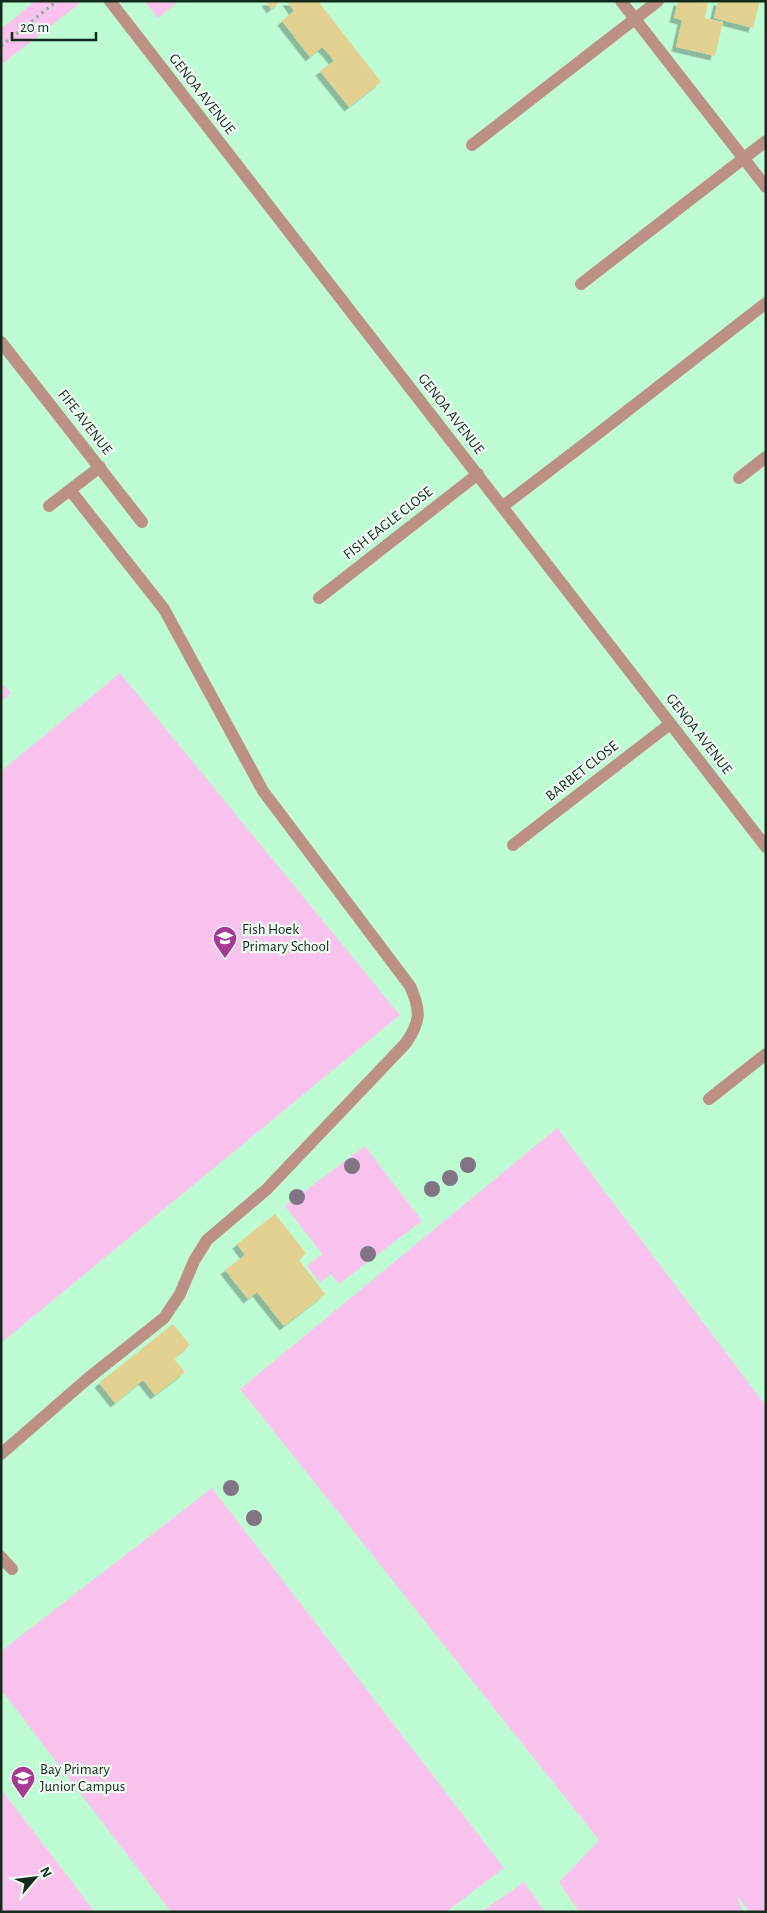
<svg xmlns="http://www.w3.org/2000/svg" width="767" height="1913" viewBox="0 0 767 1913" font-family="'Alegreya Sans',sans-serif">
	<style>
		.green { fill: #fac3ed }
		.building { fill: #e2d191; filter: url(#shadow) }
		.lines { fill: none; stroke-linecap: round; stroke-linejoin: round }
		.path { stroke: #84b595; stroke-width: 3; stroke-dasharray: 2.5 4; stroke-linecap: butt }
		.lane { stroke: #bd9085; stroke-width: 12 }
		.street { stroke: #bd9085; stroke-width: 12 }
		.tree { fill: #817485 }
		.labels { text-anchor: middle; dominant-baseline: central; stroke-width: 4.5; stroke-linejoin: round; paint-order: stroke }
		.street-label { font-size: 15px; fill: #122b1c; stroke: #f0fcf3 }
		.poi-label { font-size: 15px; fill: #122b1c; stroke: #f0fcf3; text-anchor: start }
	</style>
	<defs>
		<filter id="shadow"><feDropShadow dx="-4.5" dy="4.5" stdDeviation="0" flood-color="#0004"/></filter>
	</defs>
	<rect width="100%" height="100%" fill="#befcd3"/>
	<path class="green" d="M35,1H78L79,4L1,65V29Z
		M144,1H179L158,18Z
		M120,673L400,1015L1,1343V771Z
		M1,682L11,693L2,701L1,700Z
		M557,1128L766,1406V1912H749L737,1895L743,1912H579L559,1882L599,1840L240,1389Z
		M365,1146L422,1221L339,1284L331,1274L320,1283L307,1266L322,1254L285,1206Z
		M212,1488L504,1868L446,1912H171L1,1690V1651Z
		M1,1789L95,1912H1Z
		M524,1882L545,1912H481Z"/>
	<path class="building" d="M266,1H281L271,9Z
		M287,1H318L381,82L349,107L320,71L334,61L327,52L322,47L310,57L282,21L294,11Z
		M678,1L708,3L705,18L723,22L715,56L676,47L682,20L674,18Z
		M718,1H760L753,28L714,18Z
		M275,1214L306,1253L299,1260L325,1294L284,1326L257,1292L248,1299L225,1270L245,1255L237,1244Z
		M173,1324L190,1345L174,1359L185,1372L155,1395L143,1380L115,1403L99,1383Z"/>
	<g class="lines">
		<path class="path" d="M1,46L57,1"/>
		<path class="lane" d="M621,1L766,187
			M472,145L658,1
			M581,284L766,141
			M591,439L766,303
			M739,478L766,457
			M49,506L100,467
			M1,1454L86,1380L164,1318L180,1294L194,1261L207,1240L266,1190L406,1043C421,1021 421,1010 410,986L263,791L164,609L70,490
			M1,1557L12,1569"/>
		<path class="street" d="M110,1L766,847
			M1,342L142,522
			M503,506L591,439
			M319,598L478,474
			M513,845L670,724
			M709,1099L766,1054"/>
	</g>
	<g class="tree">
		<circle cx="468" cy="1165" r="8"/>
		<circle cx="352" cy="1166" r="8"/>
		<circle cx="450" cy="1178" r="8"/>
		<circle cx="432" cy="1189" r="8"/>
		<circle cx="297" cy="1197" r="8"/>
		<circle cx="368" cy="1254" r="8"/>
		<circle cx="231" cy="1488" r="8"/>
		<circle cx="254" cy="1518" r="8"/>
	</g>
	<defs>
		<symbol id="school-pin" viewBox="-11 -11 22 30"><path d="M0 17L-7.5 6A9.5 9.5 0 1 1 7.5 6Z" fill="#a83895" stroke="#f0fcf3"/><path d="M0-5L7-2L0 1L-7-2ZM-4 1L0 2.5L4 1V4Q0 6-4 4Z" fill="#fff"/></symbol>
	</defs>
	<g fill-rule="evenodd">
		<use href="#school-pin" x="211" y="924" width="28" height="38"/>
		<use href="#school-pin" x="9" y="1764" width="28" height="38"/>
	</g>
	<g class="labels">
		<g class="street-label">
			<text transform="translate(202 94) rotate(52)">GENOA AVENUE</text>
			<text transform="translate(451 414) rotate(52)">GENOA AVENUE</text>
			<text transform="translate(85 422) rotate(52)">FIFE AVENUE</text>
			<text transform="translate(388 523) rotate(-38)">FISH EAGLE CLOSE</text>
			<text transform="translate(699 734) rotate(52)">GENOA AVENUE</text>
			<text transform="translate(582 771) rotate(-38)">BARBET CLOSE</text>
		</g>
		<g class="poi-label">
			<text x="242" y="929">Fish Hoek<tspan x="242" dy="17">Primary School</tspan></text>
			<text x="40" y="1769">Bay Primary<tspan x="40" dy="17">Junior Campus</tspan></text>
		</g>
	</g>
	<rect width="767" height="1913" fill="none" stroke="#122b1c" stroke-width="5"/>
	<g transform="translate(35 1878) rotate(62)" stroke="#f0fcf3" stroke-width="4" paint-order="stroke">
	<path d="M0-4L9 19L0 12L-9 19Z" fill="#122b1c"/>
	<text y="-8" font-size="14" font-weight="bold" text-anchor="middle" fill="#122b1c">N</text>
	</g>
	<path d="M12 32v8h84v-8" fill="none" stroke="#122b1c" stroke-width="2.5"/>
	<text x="20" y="32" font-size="15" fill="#122b1c" stroke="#f0fcf3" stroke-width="4" paint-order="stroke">20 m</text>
</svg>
